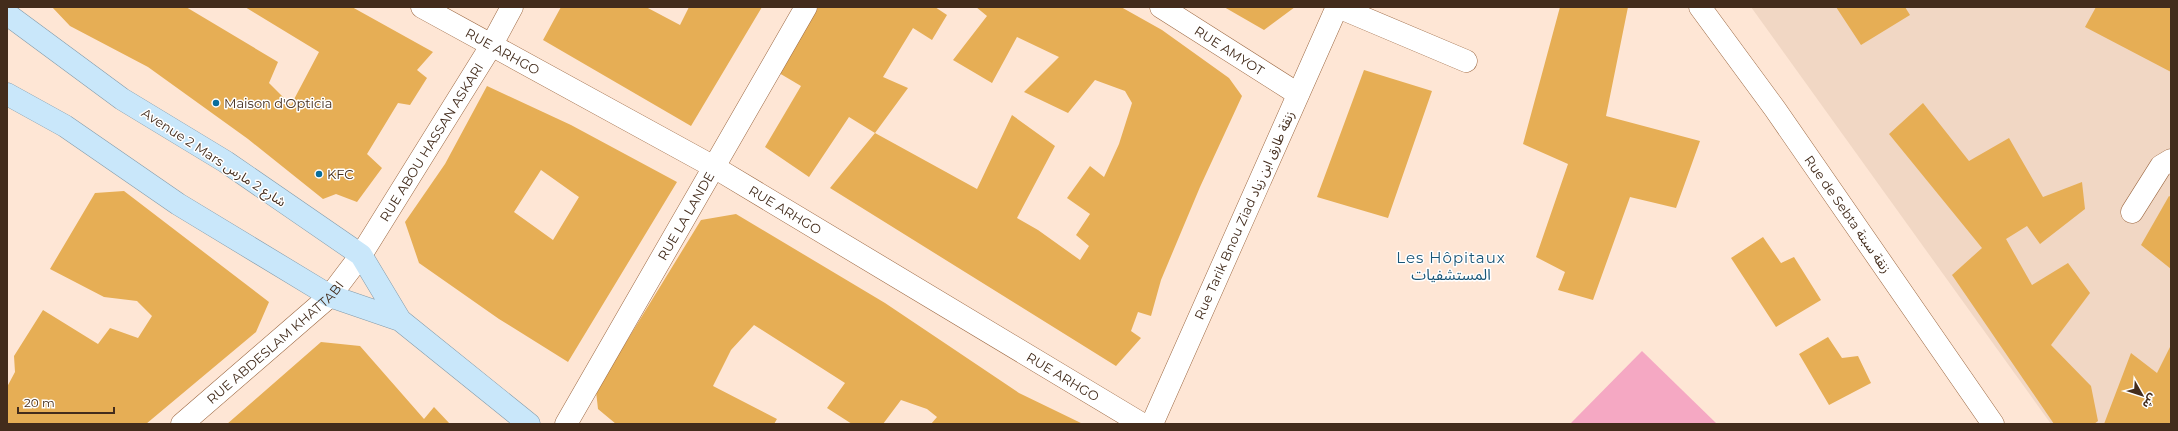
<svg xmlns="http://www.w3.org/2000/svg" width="2178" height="431" viewBox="0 0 2178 431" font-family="Montserrat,'Noto Sans Arabic',sans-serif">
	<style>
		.built { fill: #f1d7c4 }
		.green { fill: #f5a8c3 }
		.building { fill: #e6ae55; fill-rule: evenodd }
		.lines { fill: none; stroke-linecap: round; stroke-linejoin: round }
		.minor-casing { stroke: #9c6842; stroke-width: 23 }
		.major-casing { stroke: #839baa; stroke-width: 23 }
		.minor { stroke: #fff; stroke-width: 22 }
		.major { stroke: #c9e7fa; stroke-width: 22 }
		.poi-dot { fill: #076d9b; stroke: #fff; stroke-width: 1.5 }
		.labels { text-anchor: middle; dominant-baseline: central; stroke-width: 3; stroke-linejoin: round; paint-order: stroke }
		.street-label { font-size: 13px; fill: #432c1c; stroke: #fff }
		.poi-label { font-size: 13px; fill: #432c1c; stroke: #fff; text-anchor: start }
		.quarter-label { font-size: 15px; letter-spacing: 1px; fill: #1a5677; stroke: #fff }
	</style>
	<rect width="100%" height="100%" fill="#fee6d5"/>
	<path class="built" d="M1751,7H2171V424H2051Z"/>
	<path class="green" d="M1642,351L1717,424H1570Z"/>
	<path class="building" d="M52,7H186L278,62L269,83L291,105L319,52L245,7H352L433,52L417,70L427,78L410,105L398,103L367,154L382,168L357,202L336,194L323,199L248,139L148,67L70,26Z
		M561,7H646L680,25L689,7H762L691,126L543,40Z
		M818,7H935L947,15L932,40L913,28L883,77L908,88L875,133L849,117L809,177L765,147L801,86L779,73Z
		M976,7H1121L1162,30L1229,78L1242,96L1200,187L1161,280L1151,316L1138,312L1131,331L1141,338L1116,366L830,188L875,133L977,189L1012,115L1055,146L1017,218L1038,230L1080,260L1089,246L1076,235L1090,214L1067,198L1090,166L1104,177L1119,144L1132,103L1125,91L1095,80L1068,113L1024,92L1059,57L1017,37L992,83L953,60L987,16Z
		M1224,7H1295L1264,30Z
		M1560,7H1628L1606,116L1700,141L1676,208L1630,197L1593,300L1558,290L1565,272L1536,257L1568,164L1523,144Z
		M1836,7H1905L1910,15L1861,45Z
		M2096,7H2171V72L2085,27Z
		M1364,70L1432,91L1388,218L1317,197Z
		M487,86L571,125L677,182L568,362L499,319L419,263L405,222L445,164ZM541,170L579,197L553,240L514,212Z
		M1923,103L1969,161L2009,138L2043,197L2082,182L2085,209L2040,244L2027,226L2006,239L2032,285L2068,263L2090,293L2051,345L2091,386L2098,421L2094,424H2054L1952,275L1982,248L1889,134Z
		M124,191L269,302L256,332L146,424H7V387L15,372L14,356L43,310L98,344L110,328L138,338L152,316L137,301L104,297L50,269L95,193Z
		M2169,196L2171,197V269L2141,245Z
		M736,214L885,303L1019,393L1083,424H931L937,417L927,409L901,400L883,424H852L827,408L845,383L754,325L731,350L713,386L777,419L774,424H616L598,409L596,391L701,220Z
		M1763,237L1781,263L1794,257L1821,300L1776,327L1731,258Z
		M1828,337L1842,358L1858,356L1871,383L1829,405L1799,354Z
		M321,342L360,346L424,419L434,407L450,424H227Z
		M2171,345V424H2104L2131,353L2157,373Z"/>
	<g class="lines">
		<defs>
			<g id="minor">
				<path id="s1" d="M422,7L714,167L1142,424"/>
				<path id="s2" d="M1161,7L1298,94"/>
				<path d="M1338,7L1466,61"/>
				<path d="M1700,7L1775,109L1993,424"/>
				<path d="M2132,212L2161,166L2171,160"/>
				<path id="s3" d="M182,424L330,296L361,255L491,46L512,7"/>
				<path id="s4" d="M566,424L806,7"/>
				<path d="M1152,424L1337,7"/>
			</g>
			<path id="major" d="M7,14L122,99L226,162L361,255L400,320
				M7,94L65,126L178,204L330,296L400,320L529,424"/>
		</defs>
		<use href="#minor" class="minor-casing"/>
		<use href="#major" class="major-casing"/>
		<use href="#minor" class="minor"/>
		<use href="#major" class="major"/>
	</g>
	<g class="poi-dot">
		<circle cx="216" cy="103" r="4"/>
		<circle cx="319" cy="174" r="4"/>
	</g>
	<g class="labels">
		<g class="street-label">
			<text stroke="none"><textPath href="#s2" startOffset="81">RUE AMYOT</textPath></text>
			<text stroke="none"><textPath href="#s1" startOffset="92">RUE ARHGO</textPath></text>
			<text stroke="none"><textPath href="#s3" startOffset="380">RUE ABOU HASSAN ASKARI</textPath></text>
			<text transform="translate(214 157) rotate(33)">Avenue 2 Mars شارع 2 مارس</text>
			<text stroke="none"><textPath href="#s1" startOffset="416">RUE ARHGO</textPath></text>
			<text transform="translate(1848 214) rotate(55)">Rue de Sebta زنقة سبتة</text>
			<text stroke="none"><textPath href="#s4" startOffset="240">RUE LA LANDE</textPath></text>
			<text transform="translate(1244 215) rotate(-66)">Rue Tarik Bnou Ziad زنقة طارق ابن زياد</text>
			<text stroke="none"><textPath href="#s3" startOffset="124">RUE ABDESLAM KHATTABI</textPath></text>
			<text stroke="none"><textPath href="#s1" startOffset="740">RUE ARHGO</textPath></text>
		</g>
		<g class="poi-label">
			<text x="224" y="103">Maison d'Opticia</text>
			<text x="327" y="174">KFC</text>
		</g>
		<g class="quarter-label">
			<text x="1451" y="257">Les Hôpitaux<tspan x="1451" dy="17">المستشفيات</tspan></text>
		</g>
	</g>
	<rect width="2178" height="431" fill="none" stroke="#432c1c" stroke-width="16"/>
	<g transform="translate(2142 395) rotate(129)" stroke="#ffffff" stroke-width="3" paint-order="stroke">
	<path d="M0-3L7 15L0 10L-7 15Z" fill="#432c1c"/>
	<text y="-6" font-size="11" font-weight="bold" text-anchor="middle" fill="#432c1c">ش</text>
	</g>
	<path d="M18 407v6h96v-6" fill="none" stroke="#432c1c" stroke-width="2"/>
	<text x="24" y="407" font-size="12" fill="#432c1c" stroke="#ffffff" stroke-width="3" paint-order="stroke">20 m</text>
</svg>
